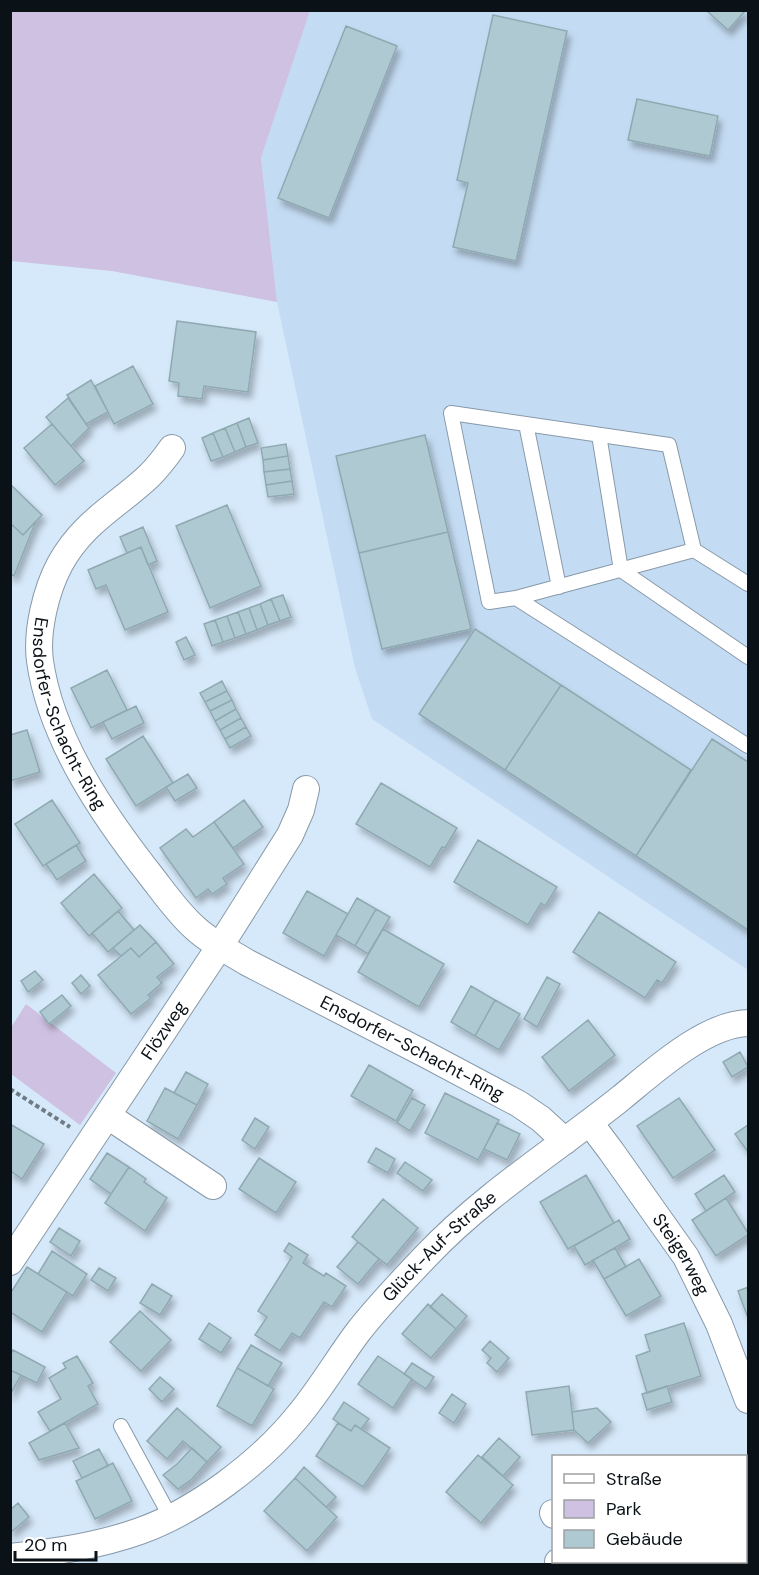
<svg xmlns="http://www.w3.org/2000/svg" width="759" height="1575" viewBox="0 0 759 1575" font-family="'DM Sans',sans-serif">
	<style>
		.built { fill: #c4dcf3 }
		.green { fill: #cec1e1 }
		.building { fill: #afc9d2; stroke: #8fa9b1; stroke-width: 1.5; filter: url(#shadow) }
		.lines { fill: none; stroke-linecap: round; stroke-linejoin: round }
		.lane-casing { stroke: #8799a9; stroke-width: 16 }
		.street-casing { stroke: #8799a9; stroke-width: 28 }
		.path { stroke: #6f7c87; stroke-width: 4; stroke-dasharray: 4.5 3; stroke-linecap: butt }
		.lane { stroke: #fff; stroke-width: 14 }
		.street { stroke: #fff; stroke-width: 26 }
		.labels { text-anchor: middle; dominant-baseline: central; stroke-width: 4.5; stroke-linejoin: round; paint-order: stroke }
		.street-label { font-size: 18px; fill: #0b1217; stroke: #fff }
	</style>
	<defs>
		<filter id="shadow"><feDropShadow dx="3.5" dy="6" stdDeviation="3" flood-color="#0004"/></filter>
	</defs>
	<rect width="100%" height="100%" fill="#d6e9fa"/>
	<path class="built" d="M310,11H748V970L372,719L355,668L277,302L261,158Z"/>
	<path class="green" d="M10,11H310L261,158L277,302L112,271L11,261Z
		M26,1004L116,1073L80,1125L11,1074L10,1029Z"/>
	<path class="building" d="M706,10H746L728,30Z
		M493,15L567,31L516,261L453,247L468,183L457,180Z
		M346,26L397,46L329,218L278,198Z
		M637,99L718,116L710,156L628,140Z
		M177,321L256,332L248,392L204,386L202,399L178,396L179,383L169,381Z
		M133,366L153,404L114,424L95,386Z
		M91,380L108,412L86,424L67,395Z
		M68,398L89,428L71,446L46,417Z
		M249,418L258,443L246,447L237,423Z
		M237,423L246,447L235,452L225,428Z
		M52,424L84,461L55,485L24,448Z
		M225,428L235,452L223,457L213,433Z
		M213,433L223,457L211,461L202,438Z
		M425,435L448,532L359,553L336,456Z
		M286,444L288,456L263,460L261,448Z
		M288,456L290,469L264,472L263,460Z
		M290,469L292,481L266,485L264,472Z
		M292,481L294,494L268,497L266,485Z
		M10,484L42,515L23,535L10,523Z
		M227,505L261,586L210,608L176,526Z
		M36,521L14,576L10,574V523L23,535Z
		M143,527L157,561L148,565L141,547L127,553L120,537Z
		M448,532L471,629L382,649L359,553Z
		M141,547L168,612L125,630L106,585L96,589L88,570Z
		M283,595L291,617L280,621L271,599Z
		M271,599L280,621L268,625L260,604Z
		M260,604L268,625L257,630L249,608Z
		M249,608L257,630L246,634L238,612Z
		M238,612L246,634L235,638L227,616Z
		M227,616L235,638L223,642L215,620Z
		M215,620L223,642L212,646L204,624Z
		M475,629L561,685L505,770L419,714Z
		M186,637L195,655L184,660L176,642Z
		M107,670L127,710L91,728L71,688Z
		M222,681L227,691L205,702L200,693Z
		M561,685L691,770L636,856L505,770Z
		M227,691L232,700L210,711L205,702Z
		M232,700L236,709L215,721L210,711Z
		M136,706L144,723L112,739L103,722Z
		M236,709L241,718L220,730L215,721Z
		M241,718L246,727L225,739L220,730Z
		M246,727L251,736L230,748L225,739Z
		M27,730L40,772L10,781V735Z
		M143,736L173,783L136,806L106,759Z
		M712,739L748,762V930L636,856Z
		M188,774L197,788L175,801L166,787Z
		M381,783L457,828L445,848L442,847L430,867L356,824Z
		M52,800L80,843L43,866L15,824Z
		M244,800L263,827L233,848L214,822Z
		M214,822L244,864L223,878L227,884L212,894L208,889L196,898L160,848L186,829L193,837Z
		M478,840L557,887L545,906L541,903L528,925L454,882Z
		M76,845L86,861L57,880L46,864Z
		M94,874L122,908L89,936L61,903Z
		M307,891L348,914L324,956L283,933Z
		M357,898L376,909L355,946L336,935Z
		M376,909L390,917L368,954L355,946Z
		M118,911L134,930L108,952L92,933Z
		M599,912L676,962L662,983L657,980L645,998L573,952Z
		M140,925L156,942L139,957L131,948L121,956L113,948Z
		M383,929L444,964L419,1007L358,972Z
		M156,942L174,964L157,977L162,983L148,995L151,998L131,1014L98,975L131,948L139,957Z
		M35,971L43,980L28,992L21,981Z
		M81,975L90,986L81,994L72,983Z
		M547,977L560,984L537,1027L524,1019Z
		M471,986L495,1000L475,1036L451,1022Z
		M62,995L71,1006L49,1024L40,1012Z
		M495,1000L520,1014L499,1050L475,1036Z
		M588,1020L615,1055L569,1091L542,1057Z
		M740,1052L748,1067L732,1077L723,1062Z
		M369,1065L413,1090L396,1121L351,1096Z
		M186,1072L208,1084L197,1105L174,1093Z
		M165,1088L197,1105L178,1139L147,1121Z
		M445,1093L499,1120L478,1160L425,1133Z
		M412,1098L425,1105L410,1131L397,1123Z
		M679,1098L715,1150L673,1178L637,1126Z
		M255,1118L269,1127L255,1149L242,1140Z
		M497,1123L520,1134L507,1160L484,1149Z
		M10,1124L44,1144L22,1179L12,1172L10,1174Z
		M748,1125V1152L735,1134Z
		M376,1148L395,1159L388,1173L368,1162Z
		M107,1153L129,1167L111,1194L90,1179Z
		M259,1158L296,1182L276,1213L239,1189Z
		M405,1162L432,1180L423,1191L397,1173Z
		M129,1167L146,1179L144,1182L167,1198L145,1231L105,1203Z
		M586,1175L614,1223L568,1249L540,1202Z
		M724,1175L735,1192L706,1211L695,1194Z
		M726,1198L748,1233V1235L716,1256L692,1220Z
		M383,1199L418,1228L387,1265L352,1237Z
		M619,1220L630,1239L585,1265L574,1246Z
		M59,1228L80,1241L71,1256L50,1242Z
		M358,1242L379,1259L358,1284L337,1267Z
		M289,1243L308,1255L303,1263L324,1276L326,1273L346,1286L332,1307L324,1302L300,1338L292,1333L280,1351L255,1335L267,1317L258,1311L292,1257L284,1251Z
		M615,1248L626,1267L604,1279L593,1260Z
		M52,1251L87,1274L73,1296L38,1274Z
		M639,1259L661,1296L626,1316L604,1279Z
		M27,1267L67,1292L42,1332L10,1312V1294Z
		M99,1268L116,1278L108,1291L91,1280Z
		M152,1284L172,1296L160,1315L140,1303Z
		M748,1287V1318L738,1291Z
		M442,1294L467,1316L456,1329L430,1307Z
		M428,1304L456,1329L431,1358L402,1334Z
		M140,1311L171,1340L141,1371L110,1342Z
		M209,1323L231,1338L221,1353L199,1339Z
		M684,1323L701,1376L647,1393L636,1356L650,1351L645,1335Z
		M490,1341L509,1358L497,1372L487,1363L491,1358L482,1350Z
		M251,1345L282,1363L268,1386L237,1368Z
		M13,1350L45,1367L37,1383L10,1370V1355Z
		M77,1356L93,1383L88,1386L98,1404L50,1431L38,1412L61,1399L49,1378L66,1368L63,1363Z
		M378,1356L412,1379L393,1408L358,1384Z
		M412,1363L434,1377L426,1389L404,1374Z
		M237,1368L274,1389L252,1426L217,1406Z
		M10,1370L21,1375L10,1395Z
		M160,1377L174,1389L162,1402L149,1389Z
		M569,1386L574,1430L532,1435L526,1392Z
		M667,1386L672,1402L647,1410L642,1394Z
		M452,1394L466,1404L454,1423L439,1413Z
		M344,1402L369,1419L361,1429L355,1425L351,1431L333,1419Z
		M177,1408L221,1447L207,1462L183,1441L167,1459L147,1441Z
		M597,1408L611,1422L588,1443L574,1430L572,1412Z
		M65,1423L79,1448L39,1460L29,1443Z
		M338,1423L351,1431L355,1425L390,1448L363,1487L316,1456Z
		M499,1438L520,1457L503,1476L482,1457Z
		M192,1448L207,1462L192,1479L178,1489L163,1475L177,1464Z
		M99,1449L108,1466L82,1478L73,1461Z
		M478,1455L513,1485L481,1523L446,1492Z
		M113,1463L132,1501L95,1519L76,1481Z
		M304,1467L336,1497L326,1507L295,1478Z
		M295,1478L337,1517L307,1551L264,1511Z
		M746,1494L748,1507V1531H746Z
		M18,1503L29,1517L10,1533V1510Z
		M746,1552L748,1564H700L699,1562H746Z
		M588,1562H617L616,1564H625H587Z"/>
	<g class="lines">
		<defs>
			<path id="lane" d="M526,424L559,587
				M599,435L621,570L748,657
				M748,584L694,550L669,445L451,413L489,602L516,598L748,746
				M516,598L694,550
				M121,1426L171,1518"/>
			<g id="street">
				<path id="s1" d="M172,448C165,458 158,467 149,476C116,507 83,522 60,564C46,590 36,631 40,661C51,739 103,815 151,876C165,894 178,913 195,928C210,942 230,952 248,963L425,1054L519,1104L541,1119L565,1141"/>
				<path d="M108,1116L213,1186"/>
				<path id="s2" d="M590,1123L611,1151L686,1257L719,1324L748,1400"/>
				<path id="s3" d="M10,1262L220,946L290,835L301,810L306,789"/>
				<path d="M553,1513L554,1515"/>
				<path id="s4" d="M10,1557C54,1552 98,1546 140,1531C196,1511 260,1463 298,1416C320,1390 337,1360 358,1332C379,1305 403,1280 427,1255C484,1195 556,1150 621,1098C653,1072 705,1024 748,1023"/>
				<path d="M558,1564V1562"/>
			</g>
		</defs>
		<use href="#lane" class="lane-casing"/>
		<use href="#street" class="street-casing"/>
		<path class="path" d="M10,1089L70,1127"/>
		<use href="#lane" class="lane"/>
		<use href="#street" class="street"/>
	</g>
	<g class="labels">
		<g class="street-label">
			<text stroke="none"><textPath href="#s1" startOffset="321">Ensdorfer-Schacht-Ring</textPath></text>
			<text stroke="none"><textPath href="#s3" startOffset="278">Flözweg</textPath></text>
			<text stroke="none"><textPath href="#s1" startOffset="824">Ensdorfer-Schacht-Ring</textPath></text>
			<text stroke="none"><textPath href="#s4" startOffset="552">Glück-Auf-Straße</textPath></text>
			<text stroke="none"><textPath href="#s2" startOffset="160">Steigerweg</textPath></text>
		</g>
	</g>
	<rect width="759" height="1575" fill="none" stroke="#0b1217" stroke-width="24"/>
	<rect x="552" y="1455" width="195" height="108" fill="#ffffff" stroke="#9da0a2" stroke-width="1.5"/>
	<rect x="564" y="1474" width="30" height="9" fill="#ffffff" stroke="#9da0a2" stroke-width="1.5"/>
	<text x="606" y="1485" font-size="18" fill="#0b1217">Straße</text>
	<rect x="564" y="1500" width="30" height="18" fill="#cec1e1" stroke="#9da0a2" stroke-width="1.5"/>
	<text x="606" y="1515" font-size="18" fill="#0b1217">Park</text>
	<rect x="564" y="1530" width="30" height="18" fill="#afc9d2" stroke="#9da0a2" stroke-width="1.5"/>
	<text x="606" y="1545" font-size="18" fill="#0b1217">Gebäude</text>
	<path d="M15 1551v9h81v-9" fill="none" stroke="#0b1217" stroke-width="3"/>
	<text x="24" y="1551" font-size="18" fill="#0b1217" stroke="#ffffff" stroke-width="4.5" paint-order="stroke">20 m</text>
</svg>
